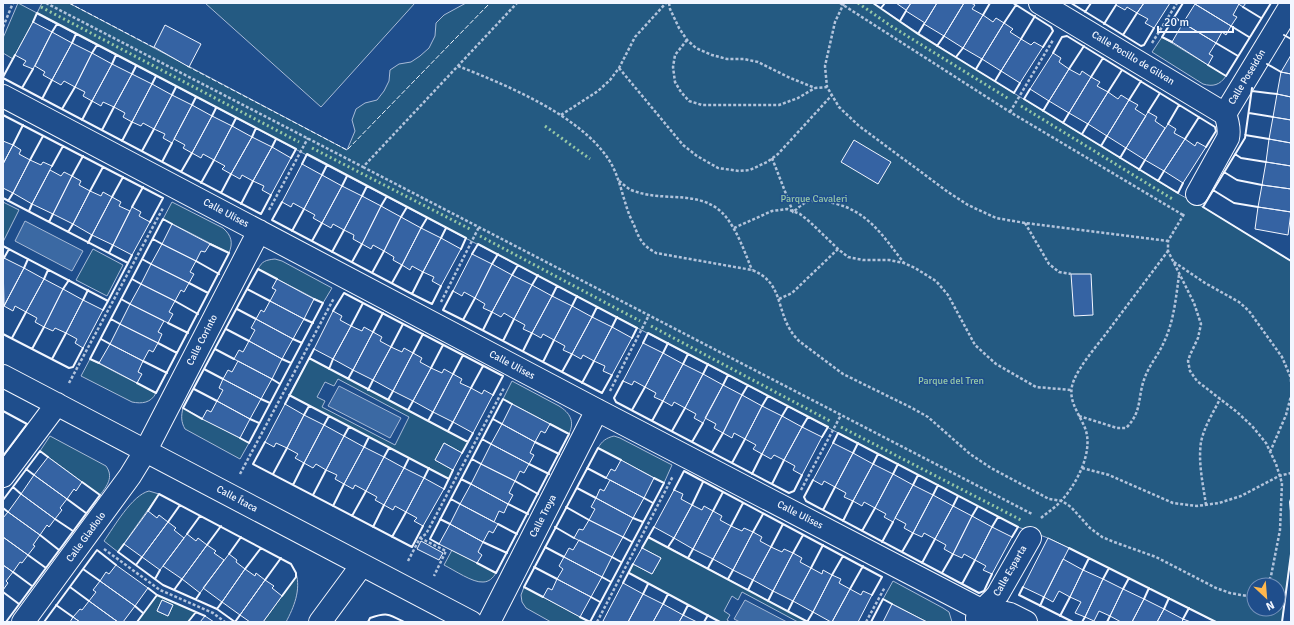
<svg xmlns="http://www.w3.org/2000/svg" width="1294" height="625" viewBox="0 0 1294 625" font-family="Signika,sans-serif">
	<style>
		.green { fill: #245a82; stroke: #a8bbd7; fill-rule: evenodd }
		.water { fill: #3b69a3; stroke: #a8bbd7 }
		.building { fill: #3563a3; stroke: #f2f6ff }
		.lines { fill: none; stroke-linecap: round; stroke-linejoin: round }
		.minor-casing { stroke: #f2f6ff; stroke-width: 24 }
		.path { stroke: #b3c4dc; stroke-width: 2.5; stroke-dasharray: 3 2; stroke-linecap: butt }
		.minor { stroke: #1f4e8c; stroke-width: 22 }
		.hedge { stroke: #97c8a6; stroke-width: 3; stroke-dasharray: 2 3; stroke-linecap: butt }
		.fence { stroke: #f2f6ff; stroke-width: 1; stroke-dasharray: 5 2; stroke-linecap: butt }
		.wall { stroke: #f2f6ff; stroke-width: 2 }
		.labels { text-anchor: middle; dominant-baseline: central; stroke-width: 3; stroke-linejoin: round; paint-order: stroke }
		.street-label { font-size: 10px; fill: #f2f6ff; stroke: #1f4e8c }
		.park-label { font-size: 10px; fill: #97c8a6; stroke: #1f4e8c }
	</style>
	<rect width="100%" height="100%" fill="#1f4e8c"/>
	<path class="green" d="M18,3L37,13L42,3H69L347,150L355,131L352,120L356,109L365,103L377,100L384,91L389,81L390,70L399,64L411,62L420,56L429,48L435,36L436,23L444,15L466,3H873C972,70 1076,130 1177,193L1203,207L1291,261V499L1290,502L1291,554L1282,622H1216L1069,548L1048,538L1018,527L37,14L13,59L3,53V38ZM1254,585H1278V609H1254Z
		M205,3H415L321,107Z
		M1162,37L1226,76C1220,85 1213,87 1203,84L1152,52Z
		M3,202L19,210L3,242Z
		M172,202L223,228C232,236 233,243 229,253L163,219Z
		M93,249L123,265L107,296L76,280Z
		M275,259L282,261L332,288L323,303L258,269C262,261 266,260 275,259Z
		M309,358L468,442L462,453L444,443L435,460L453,470L449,479L289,395ZM338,379L409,417L395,445L322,407L325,401L317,397L325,382L334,386Z
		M90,359L156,393C151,403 142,404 132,402L81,376Z
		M512,381L559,406C570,413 575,421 569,434L503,399Z
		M183,408L249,443L240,459L185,429C181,422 181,416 183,408Z
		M50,436L106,466C114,477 107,486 100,495L40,451Z
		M614,436L620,438L672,465L664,483L598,448C602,441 606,438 614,436Z
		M149,491L159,494L118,552L104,541C114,527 132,495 149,491Z
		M648,537L668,547L808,622H798L742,592L738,600L732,596L724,611L730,615L727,620L730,622H720L629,573L633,564L652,574L661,558L642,548Z
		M452,550L496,573C493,578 489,582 483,582C473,583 454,570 444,565Z
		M296,573C301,590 294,607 286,622H263L296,577Z
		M893,581L943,608L949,612L952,622H927L883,599Z
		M524,587L590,622H551L526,608L522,602L521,595Z
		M157,595L196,612L188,622H137ZM162,600L173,605L168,616L157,611Z"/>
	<path class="water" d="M25,221L83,251L72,271L15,241Z
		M339,386L401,418L390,438L328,406Z
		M745,600L787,622H740L734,619Z"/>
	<path class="building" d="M896,3H911L906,10Z
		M911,3H937L925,23L906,11Z
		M937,3H964L944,36L924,24Z
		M964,3H971L975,5L972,9L983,15L963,48L944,36Z
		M1117,3H1144L1137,13L1127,7L1125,10L1116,5Z
		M1144,3H1170L1154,28L1145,23L1148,19L1137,13Z
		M1196,3H1237L1239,4L1233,15L1237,17L1231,26L1195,4Z
		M1237,3H1246L1243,7Z
		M1195,4L1231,26L1226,35L1222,32L1216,43L1183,23Z
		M983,15L993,22L996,18L1004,23L982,59L963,48Z
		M33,22L52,32L33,69L23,65L26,61L15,55Z
		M1004,23L1013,29L1010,32L1021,39L1001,71L982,59Z
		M1183,23L1216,43L1209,54L1213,56L1208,65L1172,42Z
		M165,25L201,44L189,67L154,47Z
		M52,32L72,43L52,80L43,75L45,72L35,66Z
		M1021,39L1031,45L1034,42L1043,47L1020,83L1001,71Z
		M72,43L92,53L75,87L64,81L61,85L52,80Z
		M92,53L112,64L92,101L83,96L85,92L75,87Z
		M1053,53L1061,58L1059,62L1069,69L1049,101L1030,89Z
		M1291,55V74L1281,72Z
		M112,64L132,74L114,107L103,102L101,106L92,101Z
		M1069,69L1080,75L1082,71L1091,77L1069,113L1049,101Z
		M1281,72L1291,74V97L1277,94Z
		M132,74L152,84L132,122L123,117L125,113L114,107Z
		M1091,77L1100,82L1097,86L1108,92L1088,124L1069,113Z
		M152,84L172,95L154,129L143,123L141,126L132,122Z
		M1108,92L1118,99L1121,95L1129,100L1107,136L1088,124Z
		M1277,94L1291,97V120L1273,117Z
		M172,95L192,105L172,143L163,138L165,134L154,129Z
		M1129,100L1138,105L1135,109L1146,116L1126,148L1107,136Z
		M192,105L212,116L192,153L183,148L185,145L174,139Z
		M1148,112L1157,117L1155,121L1165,128L1145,160L1126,148Z
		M212,116L232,126L214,160L203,154L201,158L192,153Z
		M1273,117L1291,120V143L1269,139Z
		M1168,124L1176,129L1174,133L1185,139L1164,171L1145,160Z
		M232,126L252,137L231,174L222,169L225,166L214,160Z
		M252,137L272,147L253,181L242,175L240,179L231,174Z
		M1185,139L1195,146L1197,142L1206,147L1183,183L1164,171Z
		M1269,139L1291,143V166L1266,162Z
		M854,140L891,162L878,184L841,162Z
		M3,141L13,145L3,164Z
		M13,145L21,150L19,154L30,160L13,193L3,188V164Z
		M272,147L291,158L271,195L262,190L264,186L253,181Z
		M30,160L41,165L43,162L52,166L32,204L13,193Z
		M1266,162L1291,166V189L1262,185Z
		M302,164L322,175L304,209L293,203L291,207L282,202Z
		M50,170L61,176L64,172L72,176L53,214L32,204Z
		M322,175L342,186L322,223L313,218L315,215L304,209Z
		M72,176L81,181L79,185L90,191L73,224L53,214Z
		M1262,185L1291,189V212L1258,207Z
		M342,186L362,196L344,230L333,224L331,228L322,223Z
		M90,191L101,196L103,192L112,197L92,235L73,224Z
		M362,196L381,206L362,244L353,239L354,235L344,230Z
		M112,197L121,202L119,206L130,211L113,245L92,235Z
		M381,206L401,217L384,251L373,245L371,249L362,244Z
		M132,207L141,212L139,216L150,222L132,255L113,245Z
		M1258,207L1291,212L1288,235L1255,229Z
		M401,217L421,228L402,265L393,260L394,257L384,251Z
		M172,224L210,244L205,252L201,251L196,261L162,244Z
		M421,228L441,238L423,272L412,266L410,270L402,265Z
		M441,238L461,249L441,286L432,281L434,277L423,272Z
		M162,244L196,261L190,272L194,274L189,283L151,264Z
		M472,254L492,264L475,298L464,292L462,296L453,291Z
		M4,258L24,268L4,306L3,260Z
		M151,264L189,283L184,292L181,290L175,301L141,284Z
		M492,264L512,275L492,312L483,308L485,304L475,298Z
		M24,268L44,279L26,312L15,306L13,311L4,306Z
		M1071,274H1091L1093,315L1074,316Z
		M512,275L532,285L514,319L504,313L501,317L492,312Z
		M44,279L63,289L44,327L35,322L37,318L26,312Z
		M277,279L314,299L304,319L270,301L276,290L272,288Z
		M141,284L175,301L169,312L173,314L168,323L130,304Z
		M532,285L552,296L532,333L523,329L525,325L514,319Z
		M63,289L83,300L66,333L55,328L53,331L44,327Z
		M552,296L572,306L554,340L543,334L541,338L532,333Z
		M83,300L103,310L83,348L75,343L77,339L66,333Z
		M270,301L304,319L293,339L256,319L261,310L264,312Z
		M130,304L164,321L158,332L162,334L158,343L120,324Z
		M572,306L592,317L572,354L563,350L565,346L554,340Z
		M333,311L342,316L340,320L351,326L333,359L314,349Z
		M592,317L612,327L594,361L583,355L581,359L572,354Z
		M256,319L293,339L282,359L249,341L255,330L251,328Z
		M120,324L158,343L153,352L149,350L143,361L110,344Z
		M351,326L362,331L364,327L373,332L353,370L333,359Z
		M612,327L632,338L612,375L603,371L605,366L594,361Z
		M373,332L382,337L380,341L391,347L373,380L353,370Z
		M249,341L282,359L272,379L234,359L239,350L243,352Z
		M643,343L663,353L645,387L634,381L632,385L623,381Z
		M110,344L143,361L138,372L142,374L137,383L99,363Z
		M391,347L402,352L404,348L413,353L393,391L373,380Z
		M413,353L422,358L420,362L431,368L413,401L393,391Z
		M663,353L683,364L663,401L654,397L656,393L645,387Z
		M238,361L272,379L261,399L223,379L228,370L232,372Z
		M683,364L703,374L685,408L674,402L672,406L663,401Z
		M431,368L442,373L444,369L453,374L433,412L413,401Z
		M453,374L462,379L460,383L471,388L453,422L433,412Z
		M703,374L723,385L703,423L694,418L696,414L685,408Z
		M223,379L261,399L250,419L217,401L223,390L219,388Z
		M723,385L742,395L723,433L714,428L716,424L705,418Z
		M471,388L482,394L484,390L493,395L473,433L453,422Z
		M742,395L762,406L745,439L734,433L732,438L723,433Z
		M217,401L250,419L240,438L202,419L207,410L211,412Z
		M285,404L304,415L287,448L276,443L274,447L265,442Z
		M512,404L550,424L545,433L541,431L535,442L502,424Z
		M762,406L782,416L762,454L753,449L756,445L745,439Z
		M304,415L324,425L304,463L295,458L298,454L287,448Z
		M782,416L802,427L784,460L774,455L771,459L762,454Z
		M502,424L535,442L530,453L534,455L529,464L491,444Z
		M324,425L344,436L326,470L316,464L313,468L304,463Z
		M802,427L822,437L802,475L793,470L795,466L784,460Z
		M344,436L364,447L344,484L335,479L337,475L326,470Z
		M444,443L462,453L453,470L435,460Z
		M833,443L853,453L835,487L824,481L822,485L813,480Z
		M491,444L529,464L524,473L520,471L515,481L481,464Z
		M364,447L384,457L366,491L355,485L353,489L344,484Z
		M853,453L873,464L853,501L844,497L846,493L835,487Z
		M48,457L82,482L76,491L74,489L67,499L34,475Z
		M384,457L404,468L384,505L375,500L377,497L366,491Z
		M621,460L654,478L644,498L606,478L611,469L615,471Z
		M481,464L515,481L509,493L513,495L508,504L471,484Z
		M873,464L893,474L875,508L864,502L862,506L853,501Z
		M404,468L424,478L406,512L395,506L393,510L384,505Z
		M893,474L913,485L893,522L884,517L886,514L875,508Z
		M34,475L67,499L60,508L62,510L55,519L21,494Z
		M424,478L444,489L423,526L414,521L417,518L406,512Z
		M610,480L644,498L633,518L596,498L600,489L604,491Z
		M471,484L508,504L504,513L499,511L494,522L460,504Z
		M913,485L933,495L913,533L904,528L906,524L895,518Z
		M674,490L683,494L681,499L692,505L674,538L654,527Z
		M21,494L55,519L49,527L47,525L40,535L8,512Z
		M933,495L953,506L935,539L924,533L922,537L913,533Z
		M596,498L633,518L623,537L589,520L595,509L591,507Z
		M460,504L498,524L493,533L489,531L483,542L450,524Z
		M692,505L702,510L704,506L713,511L693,549L674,538Z
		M953,506L972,516L953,554L944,549L946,545L935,539Z
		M148,511L157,518L159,515L168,522L142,557L124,544Z
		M713,511L722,516L720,520L731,526L713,559L693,549Z
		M8,512L40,535L33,545L35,546L28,555L3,537V518Z
		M972,516L992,527L975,560L964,554L962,558L953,554Z
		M589,520L623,537L612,557L574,538L579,529L583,530Z
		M168,522L176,528L174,530L184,538L160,570L142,557Z
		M450,524L483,542L478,552L482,555L477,563L439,544Z
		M731,526L742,531L744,528L753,532L733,570L713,559Z
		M992,527L1012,537L992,574L983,570L986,566L975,560Z
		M753,532L762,537L760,541L771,547L753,580L733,570Z
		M187,534L196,541L198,538L207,545L182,579L163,566Z
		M3,537L28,555L22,563L20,562L13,572L3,565Z
		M1048,538L1069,548L1044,597L1023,587Z
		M579,540L612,557L602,577L564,557L569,548L573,550Z
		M421,541L443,553L439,560L417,549Z
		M207,545L216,551L214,553L224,560L200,593L182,579Z
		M771,547L782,552L784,549L793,553L773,591L753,580Z
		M642,548L661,558L652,574L633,564Z
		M793,553L802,558L800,562L811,568L793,601L773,591Z
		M229,554L237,560L236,562L245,569L222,602L203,588Z
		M564,557L602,577L591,597L557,579L563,569L559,566Z
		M1063,559L1083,570L1070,597L1059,591L1053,602L1044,597Z
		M3,565L13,572L6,581L8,583L3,590Z
		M116,565L148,588L135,606L100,581L106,572L109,574Z
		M811,568L822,574L823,570L832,575L813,612L793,601Z
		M245,569L255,576L256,573L265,580L240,615L222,602Z
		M1083,570L1103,579L1085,617L1075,613L1081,602L1070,597Z
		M832,575L841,579L839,583L850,589L832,622H831L813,612Z
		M557,579L591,597L580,617L543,597L548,588L552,590Z
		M1103,579L1123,589L1110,616L1099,611L1094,621L1085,617Z
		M265,580L274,586L272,588L282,596L263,622H250L240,615Z
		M100,581L135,606L123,622H118L89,601L96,592L93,590Z
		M623,583L643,594L628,622H606L603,621Z
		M850,589L861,595L863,591L872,595L858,622H832Z
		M1123,589L1144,599L1132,622H1121L1110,616Z
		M643,594L663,604L653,622H628Z
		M1144,599L1164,609L1157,622H1132Z
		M162,600L173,605L168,616L157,611Z
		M89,601L118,622H80L73,617L80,609L82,610Z
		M663,604L683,615L679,622H653Z
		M892,604L927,622H883Z
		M1164,609L1183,619L1182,622H1157Z
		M683,615L697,622H679Z
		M205,616L214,622H200Z
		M73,617L80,622H70Z
		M1183,619L1191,622H1182Z"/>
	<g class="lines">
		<defs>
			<path id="minor" d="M1040,3L1225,114
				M3,96L597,410L981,610L1001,612L1010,614L1026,622
				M1197,194L1228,138C1230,129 1228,122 1225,114L1291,5
				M3,376L471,622
				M3,476L57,404
				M977,618C983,608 992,602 998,594L1030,538
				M23,622L130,476L146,450L259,231
				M320,622L362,565
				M489,622L597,410"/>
		</defs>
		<use href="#minor" class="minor-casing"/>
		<path class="path" d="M46,3L363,167L517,3
			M669,3L670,9L679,28L687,40L696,48L712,55L727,59H744L758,62L788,77L815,88L827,87
			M840,3L1010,112L1183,215
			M844,3L835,22L825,66L827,87L839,107L859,126L948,192L968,205L996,218L1025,223L1168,241
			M3,27L13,3
			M687,40L675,55L673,67L675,82L681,92L689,101L702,105H779L798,98L815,88
			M1152,43L1177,3
			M458,66C506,85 580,115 609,160C618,174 621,190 626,205C628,212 631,219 634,225C637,233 640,241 646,246C649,249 653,251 656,253L752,270C780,281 777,304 788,326C791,332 795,337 799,341L843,374L912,408L928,417L970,454L991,468L1049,499L1062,501L1071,507L1090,528L1102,537L1114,542L1156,557L1216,588L1230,593L1247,596L1254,594
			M619,68L683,145L697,156L718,168L739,171L750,170L767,162L778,154L832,95
			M1010,112L1053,40
			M561,115L598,91L610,80L619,68L635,37L666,3
			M772,158L793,212C797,209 801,205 805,203C814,199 824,200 833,203C868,211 883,236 904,263
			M363,167L1032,514
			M619,181C623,184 627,188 631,190C634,191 637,192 640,193C670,201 704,190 726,217C738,232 745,253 752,270
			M269,210L308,138
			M1184,214L1168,241V251L1194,303L1201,324L1198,338L1190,355L1188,361L1190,371L1197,381L1237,412L1252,426L1266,443L1276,464L1282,483L1280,530L1271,576L1267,585
			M1025,223L1049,264L1059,272L1071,274
			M734,228L772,211L787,209L800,214L810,222L838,249L848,257L863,260H889L904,263L915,268L936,281L948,295L975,345L996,364L1036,387L1071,390
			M1174,262L1205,283L1239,302L1249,311L1282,357L1291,378V382
			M779,299L792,293L838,249
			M441,302L479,227
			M69,383L163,208
			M610,391L649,315
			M1079,416L1117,428H1126C1143,411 1137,397 1145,377C1150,364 1159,354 1164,342C1174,321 1176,297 1179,275
			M1270,452L1286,415L1291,396
			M1082,468L1109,475L1173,503L1197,506L1219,503L1241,496L1279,476L1291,473
			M240,474L334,298
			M801,490L841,415
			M1206,505C1203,484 1198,463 1201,442C1204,427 1213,413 1220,399
			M1041,518C1048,512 1056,507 1062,500C1077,483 1094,451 1085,428C1078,411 1066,399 1074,380C1081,364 1095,348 1105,335C1126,307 1147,279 1168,251
			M420,538L446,551L434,576
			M104,549L160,590L213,613L225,622
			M408,561L420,538L426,534L504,388
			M597,622L673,476
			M866,622L885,587"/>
		<use href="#minor" class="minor"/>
		<path class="hedge" d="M858,3L891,26L1009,99
			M41,7L299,142
			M1021,106L1174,200
			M545,126L590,159
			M312,148L470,229
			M480,236L640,321
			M651,326L830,421
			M841,427L1021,520"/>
		<path class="fence" d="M69,3L155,48
			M187,66L347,150L490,3"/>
		<path class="wall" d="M873,3L918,34L1014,93L1020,83
			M1013,3L1051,27L1053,31L1043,47
			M1071,3L1141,46L1144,45L1154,28
			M1243,7L1261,18
			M881,8L885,3
			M1085,12L1091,3
			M983,15L990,3
			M1174,17L1183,23
			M900,21L906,11
			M33,22L37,13L296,149L291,158
			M1004,23L1016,5
			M1104,24L1116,5
			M1231,26L1249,37
			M52,32L57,24
			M918,34L924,24
			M1123,35L1137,13
			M1284,35L1291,39
			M1021,39L1035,16
			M1172,42L1162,37L1183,3
			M72,43L76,34
			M1216,43L1238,56
			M937,46L944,36
			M92,53L97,45
			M1053,53L1062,37L1067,36L1215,127L1216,131L1206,147
			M956,57L963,48
			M112,64L116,55
			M1267,64L1281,72
			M1208,65L1226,76L1271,3
			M976,69L982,59
			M1069,69L1084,46
			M132,74L136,66
			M3,77L15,55
			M1091,77L1103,58
			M3,78L261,214L271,195
			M995,81L1001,71
			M152,84L156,76
			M22,88L33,69
			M1252,88L1245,138L1203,207L1291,261
			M1030,89L1024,99L1178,193L1183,183
			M1252,91L1277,94
			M1108,92L1122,70
			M172,95L176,87
			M42,99L52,80
			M1129,100L1141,81
			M192,105L196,97
			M62,109L75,87
			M1043,111L1049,101
			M1148,112L1160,93
			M1249,113L1273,117
			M3,115L163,198L150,222
			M212,116L216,108
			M82,120L92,101
			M1063,123L1069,113
			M1168,124L1179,105
			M232,126L236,118
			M102,130L114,107
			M1082,134L1088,124
			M1245,135L1269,139
			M252,137L256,128
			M1185,139L1199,117
			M122,141L132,122
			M13,145L23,125
			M1101,146L1107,136
			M272,147L276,139
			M142,151L154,129
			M1235,154L1241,158L1266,162
			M1120,158L1126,148
			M30,160L43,136
			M162,162L172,143
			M302,164L307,154L466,238L461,249
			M52,166L63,146
			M1139,170L1145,160
			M181,172L192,153
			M1224,172L1237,180L1262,185
			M322,175L327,165
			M72,176L83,156
			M1158,181L1164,171
			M201,183L214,160
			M342,186L347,176
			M1213,190L1234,203L1258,207
			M90,191L103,167
			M221,193L231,174
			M362,196L367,186
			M112,197L123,177
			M3,198L128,263L132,255
			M8,201L13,193
			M282,202L272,220L412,294L432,304L441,286
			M241,204L253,181
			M381,206L387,196
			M132,207L143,187
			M29,211L32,204
			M401,217L407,207
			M49,222L53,214
			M421,228L427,218
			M292,231L304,209
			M68,232L73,224
			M441,238L446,228
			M153,239L162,244
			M312,241L322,223
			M88,243L92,235
			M3,246L108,301L103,310
			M332,252L344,230
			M109,253L113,245
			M472,254L478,244L637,328L632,338
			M4,258L9,249
			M142,259L151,264
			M196,261L219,274
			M352,262L362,244
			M492,264L498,254
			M24,268L28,259
			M372,273L384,251
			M512,275L518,265
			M44,279L48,270
			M132,279L141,284
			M189,283L208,293
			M392,283L402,265
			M532,285L538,275
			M63,289L69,280
			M247,289L270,301
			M453,291L443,310L463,320L602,393L612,375
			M412,294L423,272
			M552,296L557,286
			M121,299L130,304
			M83,300L88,290
			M108,301L128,263
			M175,301L198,314
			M572,306L577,296
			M237,309L256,319
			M333,311L344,293L363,303L503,376L493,395
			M592,317L597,307
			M111,319L120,324
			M304,319L313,323
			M463,320L475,298
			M168,323L188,333
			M351,326L363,303
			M612,327L617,317
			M226,329L249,341
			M483,330L492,312
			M373,332L383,313
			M3,334L69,368L73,367L83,348
			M12,338L26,312
			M101,339L110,344
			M293,339L302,343
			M503,341L514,319
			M158,343L177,353
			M643,343L648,333L828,427L822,437
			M391,347L403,324
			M32,349L44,327
			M215,349L234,359
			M523,351L532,333
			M413,353L423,334
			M663,353L668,343
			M309,358L468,442
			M52,359L66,333
			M282,359L291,363
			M143,361L167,373
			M543,362L554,340
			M99,363L90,359L163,219L172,224
			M683,364L688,354
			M431,368L443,345
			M204,369L223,379
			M329,369L333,359
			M562,372L572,354
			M453,374L463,355
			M703,374L708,364
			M272,379L280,384
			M348,379L353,370
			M623,381L614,398L616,402L789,493L794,491L802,475
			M137,383L156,393L229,253L210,244
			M582,383L594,361
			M723,385L728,375
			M471,388L483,366
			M194,389L217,401
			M368,390L373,380
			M289,395L449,479
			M742,395L748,385
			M261,399L270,403
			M388,400L393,391
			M285,404L314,349
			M762,406L768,396
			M408,410L413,401
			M632,410L645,387
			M3,411L27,424L3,456
			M304,415L309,406
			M782,416L788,406
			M202,419L183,408L247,289L258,269L277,279
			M250,419L259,423
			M493,419L502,424
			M428,421L433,412
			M652,421L663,401
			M324,425L329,416
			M802,427L808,417
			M448,431L453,422
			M672,431L685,408
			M344,436L349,427
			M240,438L249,443L323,303L314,299
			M482,439L491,444
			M265,442L253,464L412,547L423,526
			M535,442L559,454
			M692,442L703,423
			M833,443L838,433L1018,527L1012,537
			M364,447L369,437
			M712,452L723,433
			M462,453L473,433
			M853,453L858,443
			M384,457L389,448
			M472,459L481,464
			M732,463L745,439
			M529,464L549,474
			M873,464L878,454
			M404,468L409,458
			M587,468L606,478
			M26,469L34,475
			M273,474L287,448
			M752,474L762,454
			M893,474L898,464
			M424,478L429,468
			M461,479L471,484
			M813,480L804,497L806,501L979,593L984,591L992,574
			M515,481L538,494
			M772,484L784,460
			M293,485L304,463
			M913,485L918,475
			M13,487L21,494
			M577,488L596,498
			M444,489L453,470
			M674,490L684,471L882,577L872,595
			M313,495L326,470
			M933,495L938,485
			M644,498L653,503
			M67,499L86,513
			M451,499L460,504
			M1291,499L1290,502L1291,511
			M3,500L40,451L48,457
			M508,504L528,514
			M692,505L703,482
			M333,506L344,484
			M953,506L958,496
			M566,507L589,520
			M3,508L8,512
			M823,510L835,487
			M148,511L159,494L291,564L296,573V577L282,596
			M713,511L723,492
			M352,516L366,491
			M972,516L978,506
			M633,518L643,522
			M55,519L73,531
			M440,519L450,524
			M843,521L853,501
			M168,522L180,505
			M498,524L517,534
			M731,526L743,503
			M373,527L384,505
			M555,527L574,538
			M992,527L998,517
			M862,531L875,508
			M753,532L763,514
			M187,534L200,516
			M40,535L59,550
			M392,537L406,512
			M623,537L632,542
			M648,537L808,622
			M483,542L507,553
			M882,542L893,522
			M124,544L118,552L163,585L217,609L235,622
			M439,544L430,539L503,399L512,404
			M207,545L221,526
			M545,547L564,557
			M668,547L674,538
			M771,547L783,524
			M642,548L654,527
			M1069,548L1216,622
			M902,552L913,533
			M793,553L803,535
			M229,554L241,537
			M28,555L46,568
			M612,557L621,562
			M688,558L693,549
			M477,563L496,573L569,434L550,424
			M922,563L935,539
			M136,565L142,557
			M534,567L557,579
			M708,568L713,559
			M811,568L823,545
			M83,569L100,581
			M245,569L261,548
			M1083,570L1089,558
			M13,572L32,586
			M629,573L720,622
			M942,573L953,554
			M832,575L843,556
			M602,577L611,582
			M155,579L160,570
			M728,579L733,570
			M1103,579L1109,568
			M265,580L281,558
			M623,583L633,564
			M962,584L975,560
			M70,587L89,601
			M1023,587L1019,595L1073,622
			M148,588L157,595L205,616
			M850,589L863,566
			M1123,589L1129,578
			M174,590L182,579
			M748,590L753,580
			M3,592L19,604
			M643,594L648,584
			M543,597L524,587L598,448L621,460
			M591,597L600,602
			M196,599L200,593
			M1144,599L1149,588
			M768,601L773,591
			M663,604L668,594
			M56,605L73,617
			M135,606L143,613
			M1040,606L1044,597
			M217,609L222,602
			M1164,609L1169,598
			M788,611L793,601
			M683,615L688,605
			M1060,616L1070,597
			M580,617L590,622L664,483L654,478
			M1183,619L1189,608
			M6,622L100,495L82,482
			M44,622L97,550L116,565
			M137,622L157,595
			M188,622L196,612
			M235,622L240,615
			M368,622L370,618C387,612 389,614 404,622
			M704,622L708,615
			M807,622L813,612
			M871,622L883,599L892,604
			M1082,622L1085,617
			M1107,622L1110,616
			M1282,622L1291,554"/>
	</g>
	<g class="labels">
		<g class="street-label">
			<text transform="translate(1133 58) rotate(31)">Calle Pocillo de Gilvan</text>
			<text transform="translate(1247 77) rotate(-59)">Calle Poseidón</text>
			<text transform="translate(226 213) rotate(28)">Calle Ulises</text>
			<text transform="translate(202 340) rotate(-63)">Calle Corinto</text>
			<text transform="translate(512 365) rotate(28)">Calle Ulises</text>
			<text transform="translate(237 499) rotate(28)">Calle Ítaca</text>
			<text transform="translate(800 515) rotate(27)">Calle Ulises</text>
			<text transform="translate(543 516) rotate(-63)">Calle Troya</text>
			<text transform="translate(86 537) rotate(-54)">Calle Gladiolo</text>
			<text transform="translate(1010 571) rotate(-60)">Calle Esparta</text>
		</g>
		<g class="park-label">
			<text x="814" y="199">Parque Cavaleri</text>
			<text x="951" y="381">Parque del Tren</text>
		</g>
	</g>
	<rect width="1294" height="625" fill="none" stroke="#f2f6ff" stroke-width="8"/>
	<g transform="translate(1266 597) rotate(154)"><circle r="19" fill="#1f4e8c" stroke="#7391ba"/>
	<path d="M0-3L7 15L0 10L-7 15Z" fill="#ffb74d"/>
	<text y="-6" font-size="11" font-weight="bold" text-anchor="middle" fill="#f2f6ff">N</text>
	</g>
	<path d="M1158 26v6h75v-6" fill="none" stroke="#f2f6ff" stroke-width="2"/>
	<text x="1164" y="26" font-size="12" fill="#f2f6ff" stroke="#1f4e8c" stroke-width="3" paint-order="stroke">20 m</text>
</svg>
